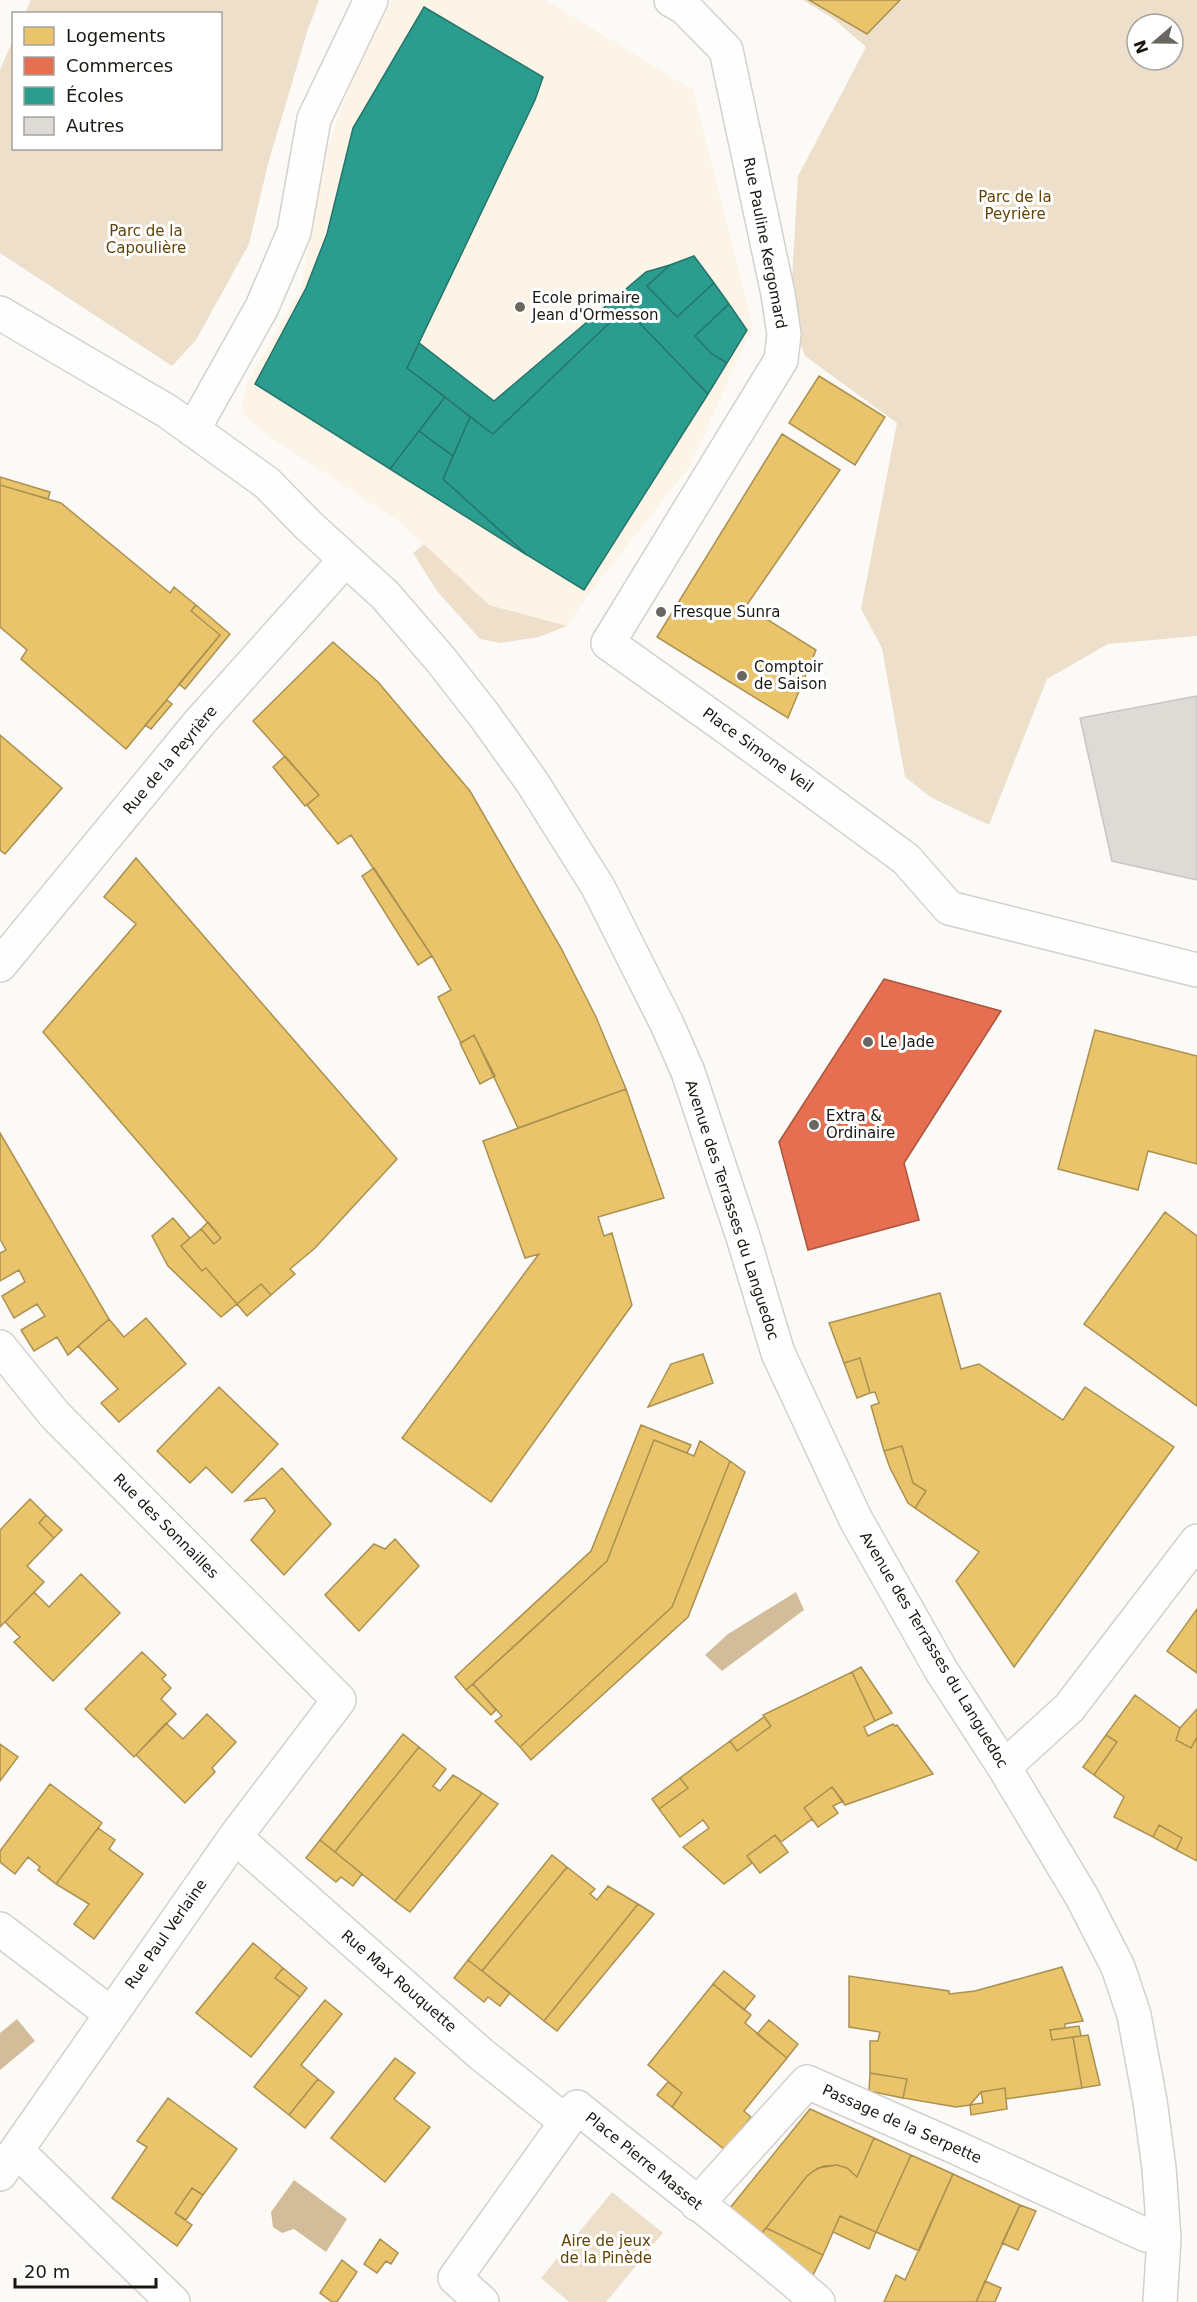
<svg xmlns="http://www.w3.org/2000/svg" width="1197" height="2302" viewBox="0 0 1197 2302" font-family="'DejaVu Sans',sans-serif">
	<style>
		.built { fill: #fdf4e8 }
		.green { fill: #eddfc9; fill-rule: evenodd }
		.water { fill: #d3bc9a }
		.homes { fill: #e9c46a; stroke: #ab9050; stroke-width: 1.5 }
		.shops { fill: #e76f51; stroke: #aa553e; stroke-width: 1.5 }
		.schools { fill: #2a9d8f; stroke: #26756a; stroke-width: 1.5 }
		.building { fill: #dedbd7; stroke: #c8c5c2; stroke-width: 1.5 }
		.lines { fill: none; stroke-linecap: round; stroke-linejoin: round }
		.minor-casing { stroke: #d3d1cd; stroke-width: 36 }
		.minor { stroke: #fffefe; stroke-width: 33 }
		.poi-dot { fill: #6a6763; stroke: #fff; stroke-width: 2 }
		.labels { text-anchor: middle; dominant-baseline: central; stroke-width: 6; stroke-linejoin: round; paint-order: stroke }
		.park-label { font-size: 15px; fill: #634304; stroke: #fff }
		.street-label { font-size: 15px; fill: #1b1813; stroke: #fff }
		.poi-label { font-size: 15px; fill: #1b1813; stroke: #fff; text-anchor: start }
	</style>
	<rect width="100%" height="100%" fill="#fcfaf7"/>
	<path class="built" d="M393,0H546L693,90L753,326L690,466L590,593L567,626L489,605L397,520L271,438L240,412L247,383L301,288L328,147L364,42Z"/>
	<path class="green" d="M31,0H319L307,32L268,164L249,244L196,340L172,366L0,253V70L13,40L14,148H220V14L25,13Z
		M803,0H1197V636L1108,644L1047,679L989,825L932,798L905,777L882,648L861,609L897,423L805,356L793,325L792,278L798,176L866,47L834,19ZM1137,24H1173V60H1137Z
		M424,544L489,605L567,626L539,637L500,643L480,639L437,591L413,553Z
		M612,2192L663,2233L606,2302H569L541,2278Z"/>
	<path class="water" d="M796,1592L804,1610L722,1671L705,1655L728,1634Z
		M17,2019L35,2041L0,2070V2033Z
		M294,2180L347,2219L326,2252L294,2229L282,2233L273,2227L271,2212Z"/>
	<path class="homes" d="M809,0H900L867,34Z
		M819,376L885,417L855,465L789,423Z
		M782,434L840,470L746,606L816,650L788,718L657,637Z
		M0,477L50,492L48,499L0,485Z
		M0,485L61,503L170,593L174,587L196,605L191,611L220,635L126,749L21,659L27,650L0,627Z
		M196,605L230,634L185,689L179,684L220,635L191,611Z
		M333,642L378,682L470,791L561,948L596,1017L626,1089L518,1128L474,1035L461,1043L438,997L451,990L432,956L351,835L338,844L307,805L319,795L253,721Z
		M167,700L172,704L151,729L145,725Z
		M0,735L62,788L5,854L0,850Z
		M285,756L319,795L305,806L273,767Z
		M136,858L397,1159L315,1248L290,1269L295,1274L271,1295L261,1284L237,1304L206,1268L202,1271L181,1246L201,1229L214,1244L221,1238L43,1032L136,924L104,897Z
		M374,868L432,956L418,965L362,876Z
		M1095,1030L1197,1056V1164L1148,1151L1138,1190L1058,1169Z
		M474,1035L495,1076L480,1084L460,1043Z
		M626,1089L664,1198L598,1217L604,1236L612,1233L632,1305L491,1502L402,1438L539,1254L525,1258L483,1141Z
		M0,1133L109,1319L68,1355L57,1337L34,1351L21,1330L45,1316L37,1304L14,1318L2,1296L25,1282L19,1270L0,1281V1253L6,1250L0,1239Z
		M1165,1212L1197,1236V1406L1084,1324Z
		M173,1218L190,1238L181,1246L202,1271L206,1268L237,1304L221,1317L168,1266L152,1236Z
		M208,1222L221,1238L214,1244L201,1229Z
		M261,1284L271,1295L247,1316L237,1304Z
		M940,1293L961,1369L979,1364L1063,1420L1085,1387L1174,1447L1014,1667L956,1581L979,1552L915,1508L926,1491L913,1483L902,1446L884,1451L871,1406L879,1403L875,1392L870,1393L860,1358L844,1363L829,1323Z
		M146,1318L186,1364L119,1422L101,1403L118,1389L78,1346L109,1319L124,1337Z
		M703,1354L713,1383L648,1407L671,1364Z
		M860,1358L870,1393L857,1398L844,1363Z
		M219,1387L278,1444L232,1493L206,1467L190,1483L157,1451Z
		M641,1425L691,1445L687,1453L654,1440L607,1561L466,1690L455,1677L591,1551Z
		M654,1440L694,1456L700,1441L730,1461L672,1607L520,1747L495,1721L502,1716L473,1684L607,1561Z
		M902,1446L913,1483L926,1491L915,1508L908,1503L890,1468L884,1451Z
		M730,1461L745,1472L688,1617L531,1760L520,1747L672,1607Z
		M282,1468L331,1524L284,1575L251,1540L275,1511L265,1498L245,1501Z
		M30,1499L46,1515L39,1523L54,1538L27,1566L44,1582L0,1627V1530Z
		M46,1515L62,1530L54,1538L39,1523Z
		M395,1539L419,1566L359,1631L325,1595L374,1544L385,1549Z
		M81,1574L120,1613L53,1681L14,1642L20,1637L5,1622L34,1592L49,1607Z
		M1197,1609V1673L1167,1651Z
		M142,1652L166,1675L162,1679L171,1688L161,1699L176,1714L134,1757L85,1709Z
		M861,1667L892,1713L875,1721L852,1672Z
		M852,1672L875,1721L864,1727L868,1736L893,1724L895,1726L897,1725L933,1774L845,1805L832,1787L804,1808L812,1819L781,1842L775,1835L747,1856L752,1863L724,1884L683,1847L709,1828L703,1820L680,1837L659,1809L688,1788L680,1778L730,1741L737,1751L771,1726L763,1715Z
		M473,1684L496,1710L491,1715L466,1690Z
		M1135,1695L1180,1728L1176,1740L1191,1748L1197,1737V1861L1176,1850L1182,1838L1159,1825L1153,1837L1114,1817L1124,1797L1094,1775L1117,1742L1106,1735Z
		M1197,1709V1737L1191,1748L1176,1740L1180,1728Z
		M207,1714L236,1742L212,1768L215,1772L185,1803L136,1755L166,1723L183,1739Z
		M764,1717L771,1726L737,1751L730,1741Z
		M403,1734L419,1747L335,1852L320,1840Z
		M1106,1735L1117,1742L1094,1775L1083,1767Z
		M0,1744L18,1757L0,1781Z
		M419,1747L446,1769L433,1786L440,1791L453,1775L482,1793L395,1901L335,1852Z
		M680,1778L688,1788L659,1809L652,1799Z
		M50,1784L102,1823L56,1884L38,1870L40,1867L28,1857L15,1874L0,1862V1851Z
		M832,1787L843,1801L833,1806L838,1813L818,1827L804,1808Z
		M482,1793L498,1804L410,1912L395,1901Z
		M1159,1825L1182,1838L1176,1850L1153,1837Z
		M98,1828L115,1840L109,1849L143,1874L94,1939L74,1924L89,1904L56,1884Z
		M775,1835L788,1852L760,1873L747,1856Z
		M320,1840L362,1874L353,1886L341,1877L336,1882L306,1858Z
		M552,1855L567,1867L482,1971L468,1960Z
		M567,1867L595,1889L590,1894L597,1900L608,1886L638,1904L544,2021L482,1971Z
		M638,1904L654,1914L557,2031L544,2021Z
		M253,1943L283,1968L275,1978L300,1997L251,2057L196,2013Z
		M468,1960L510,1993L500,2006L488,1997L484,2002L454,1978Z
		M1062,1967L1083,2021L1065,2024V2028L1050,2030L1052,2040L1073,2037L1082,2088L1006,2099L1005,2088L981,2092L970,2105L956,2107L903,2098L907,2079L870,2073V2041H878L880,2032L849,2027V1976L949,1991V1994L975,1991Z
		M283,1968L307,1988L300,1997L275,1978Z
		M724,1971L755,1996L744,2010L713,1984Z
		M713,1984L751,2015L745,2023L787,2058L744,2111L751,2117L725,2150L672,2107L682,2093L648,2065Z
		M325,2000L342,2014L301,2065L318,2079L289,2115L254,2087Z
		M769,2020L798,2044L787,2058L757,2034Z
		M1079,2026L1081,2036L1052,2040L1050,2030Z
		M1088,2035L1100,2085L1082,2088L1073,2037Z
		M395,2058L415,2073L394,2099L430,2127L385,2182L331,2138Z
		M870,2073L907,2079L903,2098L869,2091Z
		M318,2079L334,2092L305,2128L289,2115Z
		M668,2082L682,2093L672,2107L657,2095Z
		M1005,2088L1007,2109L971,2115L970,2105L983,2103L981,2092Z
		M168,2098L237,2149L203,2195L192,2188L175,2213L192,2225L177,2246L112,2198L147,2147L137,2141Z
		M810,2109L874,2138L857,2177L847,2168L837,2165L824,2166L815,2170L807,2176L762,2233L730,2208Z
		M874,2138L911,2155L876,2232L840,2216L823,2255L766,2228L807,2176L818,2168L837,2165L847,2168L857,2177Z
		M911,2155L953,2174L919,2251L876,2232Z
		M953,2174L1020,2205L976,2302H884L896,2275L905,2280Z
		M192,2188L203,2195L186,2220L175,2213Z
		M1020,2205L1036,2211L1018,2250L1002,2243Z
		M840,2216L876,2232L869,2249L833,2232Z
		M766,2228L823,2255L813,2275L762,2233Z
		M380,2239L398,2253L391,2264L386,2261L377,2273L364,2264Z
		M342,2260L357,2272L337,2302H332L320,2293Z
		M985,2281L1001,2288L995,2302H976Z"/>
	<path class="shops" d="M884,979L1001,1011L904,1163L919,1220L808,1250L779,1142Z"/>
	<path class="schools" d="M424,7L543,77L535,100L407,368L445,397L390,469L255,384L306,288L327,234L353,128Z
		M694,256L714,283L677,317L647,286L670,265Z
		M670,265L647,286L677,317L714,283L729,304L695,336L712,354L727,363L708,394L625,308L493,434L407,368L419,343L494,401L646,272Z
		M729,304L747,330L727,363L712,354L695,336Z
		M625,308L708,394L584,590L527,555L443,479L470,417L493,434Z
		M445,397L470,417L453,456L419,431Z
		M419,431L453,456L443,479L527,555L390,469Z"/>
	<path class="building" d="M1197,696V880L1112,861L1080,718Z"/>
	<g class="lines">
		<defs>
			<path id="minor" d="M671,0L685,8L726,50L778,294L784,334L781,360L608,643L729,729L906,859L949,908L1197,970
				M0,313L167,411L267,483L309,526L385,595L441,660L484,715L532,782L598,887L667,1024L688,1072L743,1237L778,1353L856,1520L941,1670L1004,1767L1082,1897L1118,1967L1134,2015L1150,2101L1159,2168L1164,2238L1160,2302
				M193,430L262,307L294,232L314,119L371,0
				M0,965L199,723L345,560
				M0,1347L55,1415L339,1700L235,1837L0,2174
				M1004,1767L1069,1708L1197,1541
				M235,1837L481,2054L566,2122
				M0,1929L110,2013
				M17,2151L173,2302
				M697,2204L807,2082L955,2147L1146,2235
				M482,2302L455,2278L577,2107C658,2172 740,2234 818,2302"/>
		</defs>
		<use href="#minor" class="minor-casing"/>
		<use href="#minor" class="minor"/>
	</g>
	<g class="poi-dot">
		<circle cx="520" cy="307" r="6"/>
		<circle cx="661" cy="612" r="6"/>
		<circle cx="742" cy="676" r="6"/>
		<circle cx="868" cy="1042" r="6"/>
		<circle cx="814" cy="1125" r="6"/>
	</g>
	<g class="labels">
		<g class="park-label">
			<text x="1015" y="197">Parc de la<tspan x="1015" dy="17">Peyrière</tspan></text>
			<text x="146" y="231">Parc de la<tspan x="146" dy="17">Capoulière</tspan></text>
			<text x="606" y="2241">Aire de jeux<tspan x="606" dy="17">de la Pinède</tspan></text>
		</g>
		<g class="street-label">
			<text transform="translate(765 243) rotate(79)">Rue Pauline Kergomard</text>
			<text transform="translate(758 750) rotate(36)">Place Simone Veil</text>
			<text transform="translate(170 760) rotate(-50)">Rue de la Peyrière</text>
			<text transform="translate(732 1210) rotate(72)">Avenue des Terrasses du Languedoc</text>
			<text transform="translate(166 1526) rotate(45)">Rue des Sonnailles</text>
			<text transform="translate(934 1650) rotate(59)">Avenue des Terrasses du Languedoc</text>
			<text transform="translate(166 1934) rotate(-55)">Rue Paul Verlaine</text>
			<text transform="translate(399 1981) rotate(41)">Rue Max Rouquette</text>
			<text transform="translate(902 2124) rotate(24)">Passage de la Serpette</text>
			<text transform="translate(644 2161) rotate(39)">Place Pierre Masset</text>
		</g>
		<g class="poi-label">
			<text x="532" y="298">Ecole primaire<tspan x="532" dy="17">Jean d'Ormesson</tspan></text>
			<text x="673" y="612">Fresque Sunra</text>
			<text x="754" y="667">Comptoir<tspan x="754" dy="17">de Saison</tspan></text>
			<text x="880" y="1042">Le Jade</text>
			<text x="826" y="1116">Extra &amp;<tspan x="826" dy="17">Ordinaire</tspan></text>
		</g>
	</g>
	<rect x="12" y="12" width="210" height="138" fill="#ffffff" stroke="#a4a3a1" stroke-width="1.5"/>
	<rect x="24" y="27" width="30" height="18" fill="#e9c46a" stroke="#a4a3a1" stroke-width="1.5"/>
	<text x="66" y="42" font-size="18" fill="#1b1813">Logements</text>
	<rect x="24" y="57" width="30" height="18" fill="#e76f51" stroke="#a4a3a1" stroke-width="1.5"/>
	<text x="66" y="72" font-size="18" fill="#1b1813">Commerces</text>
	<rect x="24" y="87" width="30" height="18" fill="#2a9d8f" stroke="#a4a3a1" stroke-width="1.5"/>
	<text x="66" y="102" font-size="18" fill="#1b1813">Écoles</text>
	<rect x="24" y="117" width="30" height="18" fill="#dedbd7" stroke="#a4a3a1" stroke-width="1.5"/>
	<text x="66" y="132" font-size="18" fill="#1b1813">Autres</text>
	<g transform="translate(1155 42) rotate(250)"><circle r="28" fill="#ffffff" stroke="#a4a3a1" stroke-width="1.5"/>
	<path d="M0-4.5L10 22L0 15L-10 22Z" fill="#6a6763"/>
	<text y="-9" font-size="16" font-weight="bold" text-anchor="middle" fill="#1b1813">N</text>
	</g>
	<path d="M15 2278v9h141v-9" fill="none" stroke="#1b1813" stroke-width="3"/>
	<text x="24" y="2278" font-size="18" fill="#1b1813" stroke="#ffffff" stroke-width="4.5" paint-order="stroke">20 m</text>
</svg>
